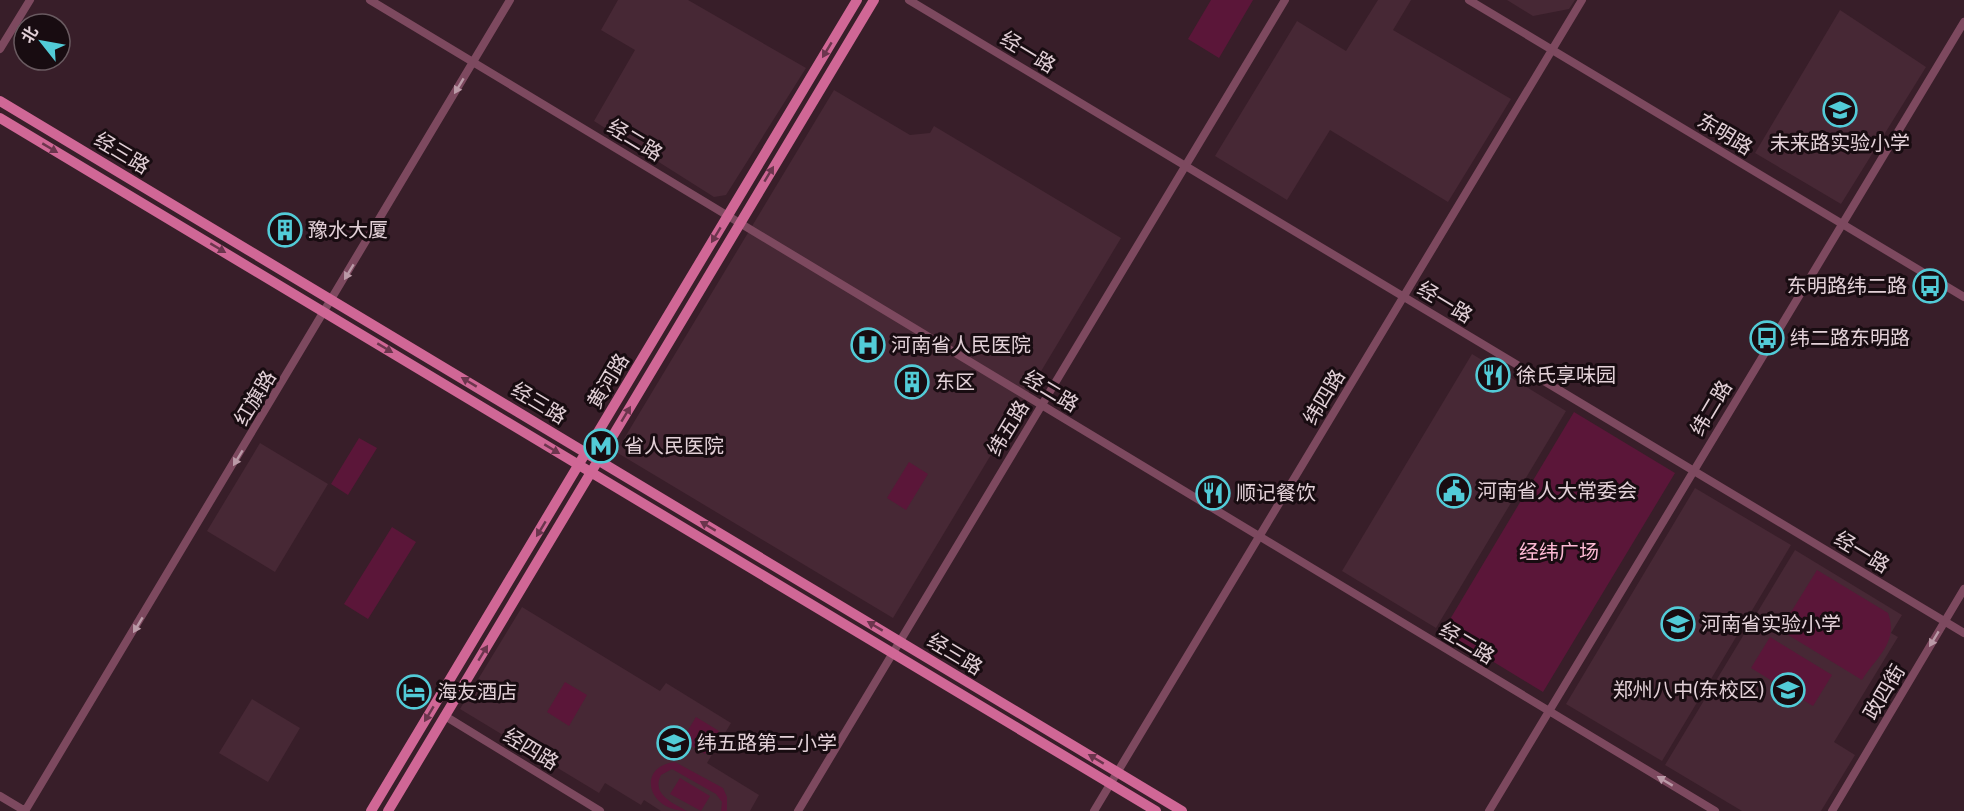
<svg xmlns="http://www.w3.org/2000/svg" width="1964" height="811" viewBox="0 0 1964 811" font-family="'Public Sans','Noto Sans SC',sans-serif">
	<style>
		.built { fill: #472835 }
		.green { fill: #5b1639 }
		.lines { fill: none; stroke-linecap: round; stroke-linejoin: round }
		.minor { stroke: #7d495f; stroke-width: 8 }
		.major { stroke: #d06796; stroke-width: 10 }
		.oneway { fill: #6b354d }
		.oneway2 { fill: #ba9aa7 }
		.labels { text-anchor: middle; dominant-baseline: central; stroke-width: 6; stroke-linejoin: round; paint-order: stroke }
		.street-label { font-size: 20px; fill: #e2d0d7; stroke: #180c11 }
		.poi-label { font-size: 20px; fill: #e2d0d7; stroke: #180c11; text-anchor: start }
		.park-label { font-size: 20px; fill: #fbb9d3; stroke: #180c11 }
	</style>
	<rect width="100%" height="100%" fill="#381e29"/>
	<path class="built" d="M618,0H688L806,68L726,195L714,197L594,121L635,50L601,30Z
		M1378,0H1411L1393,30L1511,99L1448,202L1330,130L1287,200L1215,156L1297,21L1346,51Z
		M1507,0H1575L1569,9L1533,16Z
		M1840,10L1926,67L1841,204L1755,153Z
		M834,90L910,135L930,133L934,126L1121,238L893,618L616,452Z
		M1472,354L1566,411L1436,628L1342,571Z
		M260,443L328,484L275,572L207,531Z
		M1695,488L1791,545L1662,761L1566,704Z
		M1795,550L1902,615L1891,633L1898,637L1834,742L1855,755L1821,811H1742L1665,765Z
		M522,607L660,691L666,683L731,723L707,763L759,795L750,811H661L644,800L641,805L605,783L599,793L460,709Z
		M252,699L300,728L268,782L219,753Z"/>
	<path class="green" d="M1211,0H1253L1219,58L1188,39Z
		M1574,412L1675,473L1543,692L1443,631Z
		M359,438L377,448L348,495L331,484Z
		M909,462L928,474L906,510L887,498Z
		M392,527L416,542L368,619L344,604Z
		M1817,570L1888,613C1899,643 1876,657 1862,680L1780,630Z
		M1770,637L1832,675L1813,706L1751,668Z
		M565,682L587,695L569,726L547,712Z
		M696,717L719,731L705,754L682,740Z
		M675,762L723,788L727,797V811H721L722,802L716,794L672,769L661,775C651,794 673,803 687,811C646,811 637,766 675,762Z
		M680,778L710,796L701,811L670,794Z"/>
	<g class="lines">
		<path class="minor" d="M370,0L1715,811
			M909,0L1964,633
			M1469,0L1964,297
			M0,49L30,0
			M445,716L600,811
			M0,796L25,811
			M25,811L510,0
			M798,811L1285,0
			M1094,811L1582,0
			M1489,811L1964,22
			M1832,811L1964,589"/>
		<path class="major" d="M0,101L1182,811
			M0,118L1156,811
			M371,811L857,0
			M388,811L874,0"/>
	</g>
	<defs><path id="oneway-solid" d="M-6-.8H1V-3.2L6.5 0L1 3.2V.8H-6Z" transform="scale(1.5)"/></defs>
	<g class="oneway">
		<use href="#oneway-solid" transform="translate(827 50) rotate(121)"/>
		<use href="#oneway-solid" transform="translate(50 148) rotate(31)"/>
		<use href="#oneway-solid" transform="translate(769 174) rotate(-59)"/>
		<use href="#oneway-solid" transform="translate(716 235) rotate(121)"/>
		<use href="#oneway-solid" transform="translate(218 248) rotate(31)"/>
		<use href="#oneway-solid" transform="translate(385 348) rotate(31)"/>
		<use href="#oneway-solid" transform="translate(469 382) rotate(-149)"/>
		<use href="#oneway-solid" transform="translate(626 414) rotate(-59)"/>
		<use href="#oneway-solid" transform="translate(552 449) rotate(31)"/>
		<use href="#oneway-solid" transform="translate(708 526) rotate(-149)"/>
		<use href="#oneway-solid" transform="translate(541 529) rotate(121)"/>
		<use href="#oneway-solid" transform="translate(875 626) rotate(-149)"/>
		<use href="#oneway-solid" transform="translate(483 653) rotate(-59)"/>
		<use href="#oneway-solid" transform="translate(429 714) rotate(121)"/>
		<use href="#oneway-solid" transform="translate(1096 759) rotate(-149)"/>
	</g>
	<g class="oneway2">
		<use href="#oneway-solid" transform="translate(459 86) rotate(121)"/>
		<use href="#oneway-solid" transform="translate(349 272) rotate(121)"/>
		<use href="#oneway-solid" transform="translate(238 458) rotate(121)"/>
		<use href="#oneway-solid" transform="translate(138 625) rotate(121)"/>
		<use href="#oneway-solid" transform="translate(1934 639) rotate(121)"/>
		<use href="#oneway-solid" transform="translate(1665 781) rotate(-149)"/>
	</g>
	<defs>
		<symbol id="school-ring" viewBox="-11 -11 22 22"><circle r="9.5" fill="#180c11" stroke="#52cbd7" stroke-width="1.5"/><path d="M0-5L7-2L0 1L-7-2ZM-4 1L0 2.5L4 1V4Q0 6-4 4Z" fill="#52cbd7"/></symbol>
		<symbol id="building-ring" viewBox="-11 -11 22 22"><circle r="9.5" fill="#180c11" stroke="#52cbd7" stroke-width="1.5"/><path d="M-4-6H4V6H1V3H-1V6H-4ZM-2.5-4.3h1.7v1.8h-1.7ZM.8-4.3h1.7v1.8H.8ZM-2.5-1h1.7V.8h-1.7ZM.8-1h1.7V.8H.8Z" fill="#52cbd7"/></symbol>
		<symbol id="bus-ring" viewBox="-11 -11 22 22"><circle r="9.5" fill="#180c11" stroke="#52cbd7" stroke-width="1.5"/><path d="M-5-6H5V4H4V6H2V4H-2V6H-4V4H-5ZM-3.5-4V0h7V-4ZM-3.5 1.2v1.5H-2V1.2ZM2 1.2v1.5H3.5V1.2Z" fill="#52cbd7"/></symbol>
		<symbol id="hospital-ring" viewBox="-11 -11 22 22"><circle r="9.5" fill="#180c11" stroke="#52cbd7" stroke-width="1.5"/><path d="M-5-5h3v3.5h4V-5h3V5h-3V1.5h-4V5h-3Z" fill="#52cbd7"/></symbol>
		<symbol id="restaurant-ring" viewBox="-11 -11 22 22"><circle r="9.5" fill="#180c11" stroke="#52cbd7" stroke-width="1.5"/><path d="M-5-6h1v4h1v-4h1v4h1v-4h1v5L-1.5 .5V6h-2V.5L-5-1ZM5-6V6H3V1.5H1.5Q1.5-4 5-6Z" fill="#52cbd7"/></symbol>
		<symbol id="metro-ring" viewBox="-11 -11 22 22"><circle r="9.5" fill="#180c11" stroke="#52cbd7" stroke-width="1.5"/><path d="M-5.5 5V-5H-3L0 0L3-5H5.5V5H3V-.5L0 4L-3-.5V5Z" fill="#52cbd7"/></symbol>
		<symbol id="civic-ring" viewBox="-11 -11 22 22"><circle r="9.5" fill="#180c11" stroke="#52cbd7" stroke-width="1.5"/><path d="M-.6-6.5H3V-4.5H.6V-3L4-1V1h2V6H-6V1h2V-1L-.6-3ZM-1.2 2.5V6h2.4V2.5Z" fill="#52cbd7"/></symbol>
		<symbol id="hotel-ring" viewBox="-11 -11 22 22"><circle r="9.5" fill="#180c11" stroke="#52cbd7" stroke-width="1.5"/><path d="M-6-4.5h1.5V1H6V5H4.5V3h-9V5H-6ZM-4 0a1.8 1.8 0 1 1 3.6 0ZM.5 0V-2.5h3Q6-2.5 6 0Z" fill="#52cbd7"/></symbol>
	</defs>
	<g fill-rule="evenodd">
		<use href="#school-ring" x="1821" y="91" width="38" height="38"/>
		<use href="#building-ring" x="266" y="211" width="38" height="38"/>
		<use href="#bus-ring" x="1911" y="267" width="38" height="38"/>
		<use href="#bus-ring" x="1748" y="319" width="38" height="38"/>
		<use href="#hospital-ring" x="849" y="326" width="38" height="38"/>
		<use href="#restaurant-ring" x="1474" y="356" width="38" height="38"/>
		<use href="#building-ring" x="893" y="363" width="38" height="38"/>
		<use href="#metro-ring" x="582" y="427" width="38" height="38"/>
		<use href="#civic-ring" x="1435" y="472" width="38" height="38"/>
		<use href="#restaurant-ring" x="1194" y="474" width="38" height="38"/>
		<use href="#school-ring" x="1659" y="605" width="38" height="38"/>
		<use href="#school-ring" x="1769" y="671" width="38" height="38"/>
		<use href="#hotel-ring" x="395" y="673" width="38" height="38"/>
		<use href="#school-ring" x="655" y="724" width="38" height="38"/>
	</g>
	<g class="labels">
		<g class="street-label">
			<text transform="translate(1028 52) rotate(31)">经一路</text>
			<text transform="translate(1725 134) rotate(31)">东明路</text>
			<text transform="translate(635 140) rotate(31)">经二路</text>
			<text transform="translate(122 153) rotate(31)">经三路</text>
			<text transform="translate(1445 302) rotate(31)">经一路</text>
			<text transform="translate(608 381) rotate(-59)">黄河路</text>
			<text transform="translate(1051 391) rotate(31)">经二路</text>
			<text transform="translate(1324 397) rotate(-59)">纬四路</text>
			<text transform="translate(255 398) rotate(-59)">红旗路</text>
			<text transform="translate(539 403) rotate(31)">经三路</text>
			<text transform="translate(1711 408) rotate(-59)">纬二路</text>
			<text transform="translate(1008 428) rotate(-59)">纬五路</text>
			<text transform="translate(1862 552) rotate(31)">经一路</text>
			<text transform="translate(1467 643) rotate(31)">经二路</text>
			<text transform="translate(955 654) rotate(31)">经三路</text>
			<text transform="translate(1884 692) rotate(-59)">政四街</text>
			<text transform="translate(531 749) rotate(31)">经四路</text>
		</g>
		<g class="poi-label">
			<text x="1840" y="143" text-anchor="middle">未来路实验小学</text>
			<text x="308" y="230">豫水大厦</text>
			<text x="1907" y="286" text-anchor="end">东明路纬二路</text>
			<text x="1790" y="338">纬二路东明路</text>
			<text x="891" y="345">河南省人民医院</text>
			<text x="1516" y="375">徐氏享味园</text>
			<text x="935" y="382">东区</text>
			<text x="624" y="446">省人民医院</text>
			<text x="1477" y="491">河南省人大常委会</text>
			<text x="1236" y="493">顺记餐饮</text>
			<text x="1701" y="624">河南省实验小学</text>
			<text x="1765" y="690" text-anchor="end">郑州八中(东校区)</text>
			<text x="437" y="692">海友酒店</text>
			<text x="697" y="743">纬五路第二小学</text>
		</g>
		<g class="park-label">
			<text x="1559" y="552">经纬广场</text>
		</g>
	</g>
	<g transform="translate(42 42) rotate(301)"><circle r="28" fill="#180c11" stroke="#695a60" stroke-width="1.5"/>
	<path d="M0-4.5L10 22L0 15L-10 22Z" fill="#52cbd7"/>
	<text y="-9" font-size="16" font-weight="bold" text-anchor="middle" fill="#e2d0d7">北</text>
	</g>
</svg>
